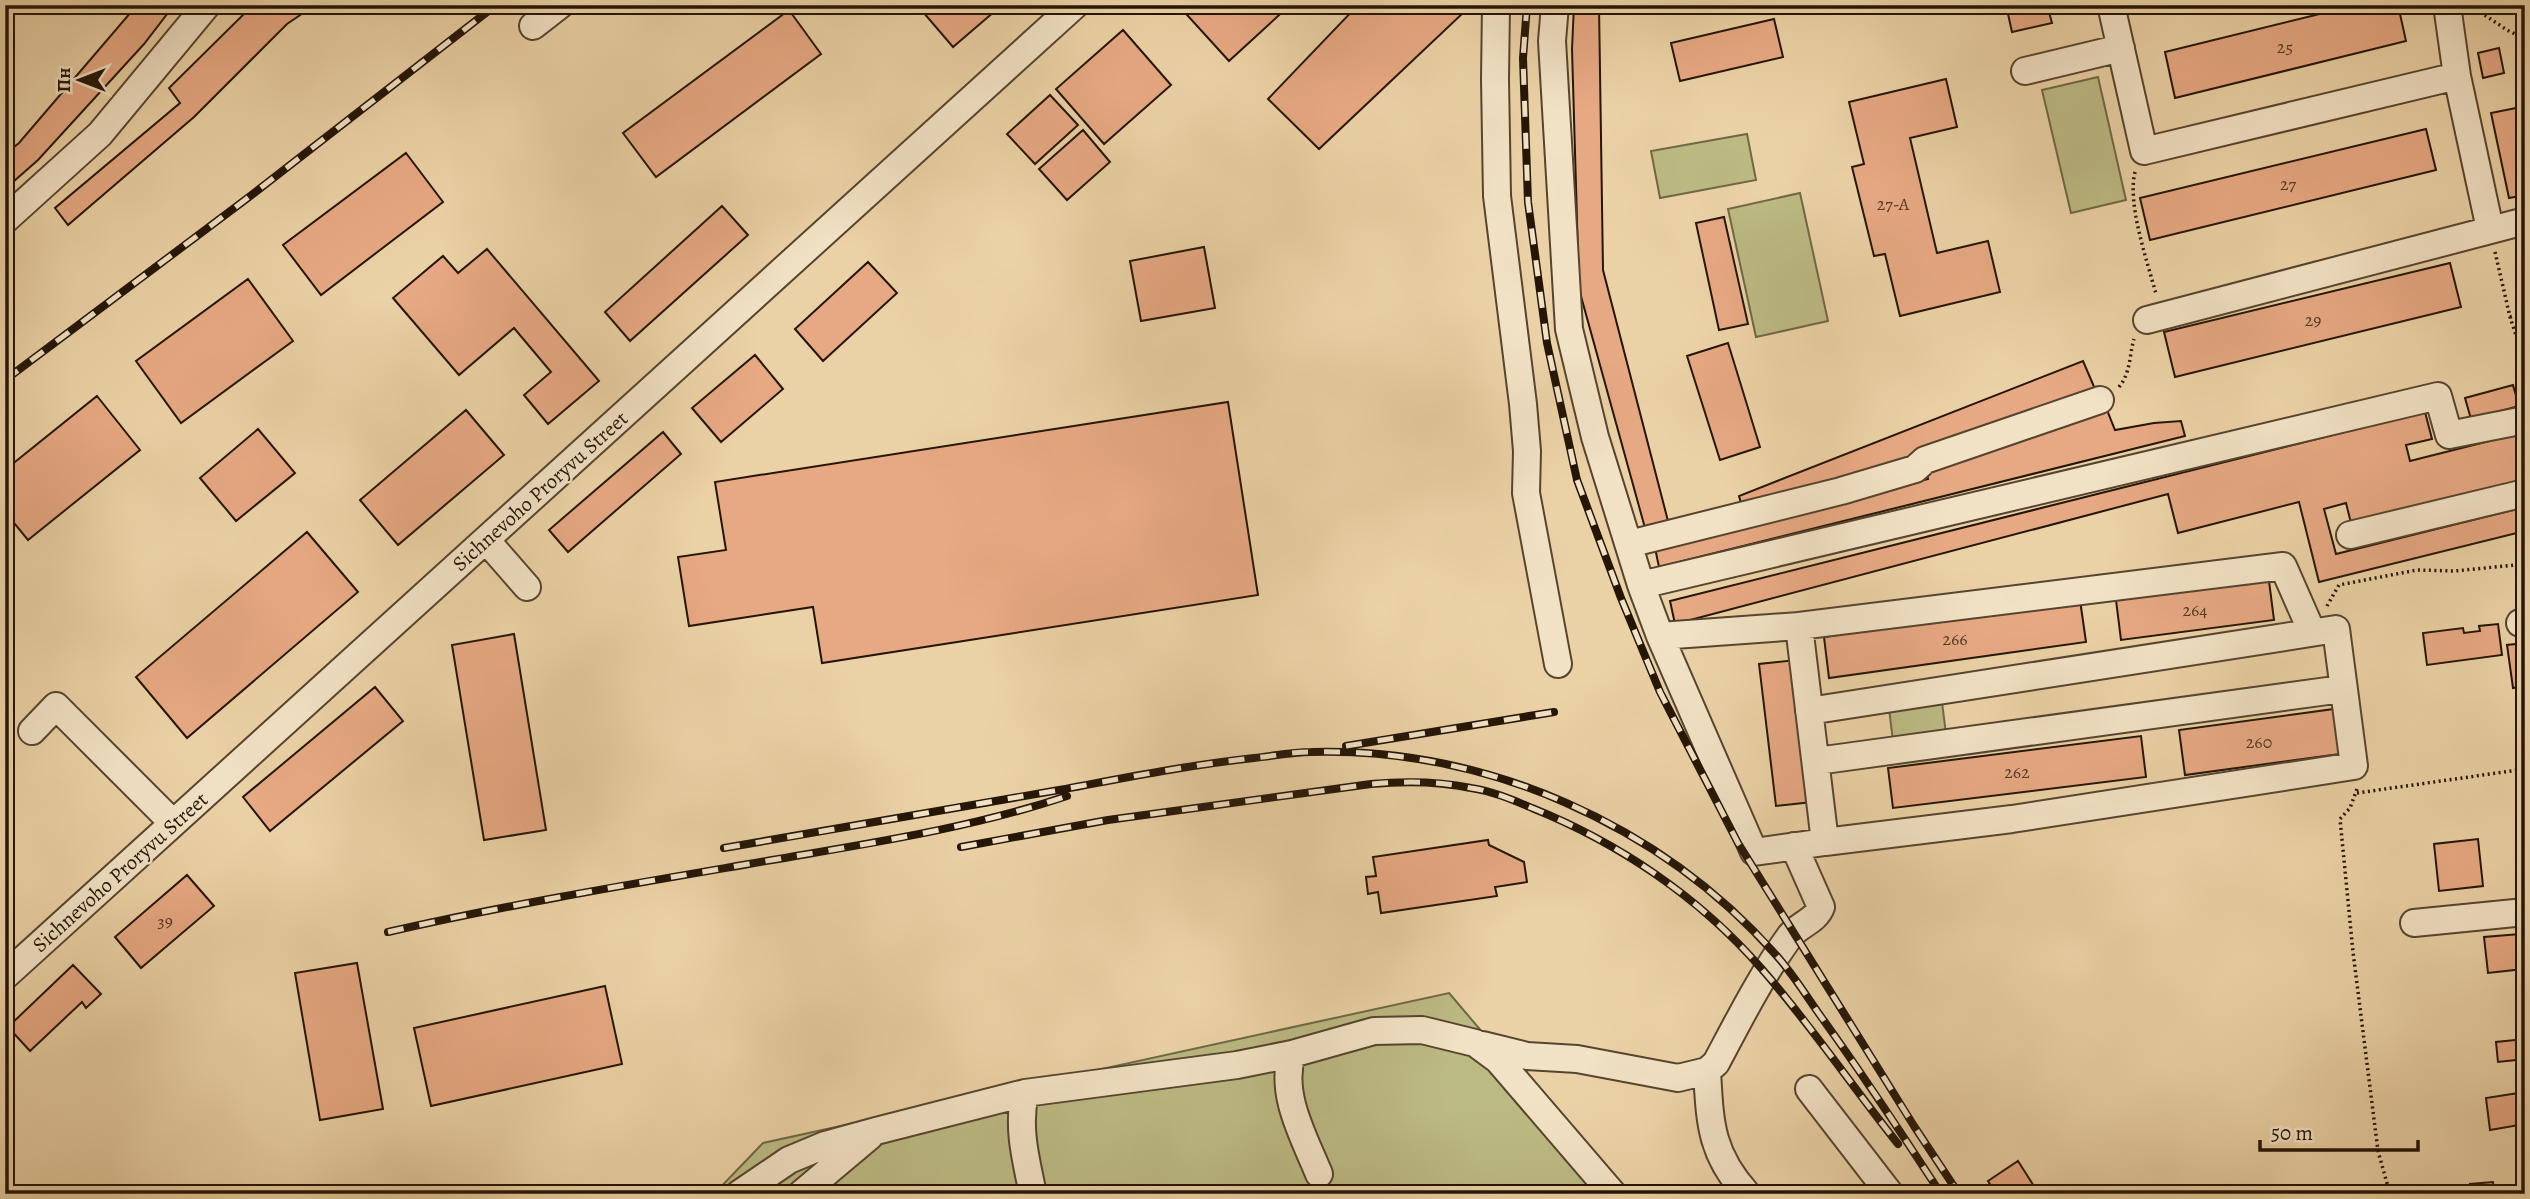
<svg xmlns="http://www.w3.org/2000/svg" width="2530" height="1199" viewBox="0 0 2530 1199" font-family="Alegreya,serif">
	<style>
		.green { fill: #bcba83; stroke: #706845; stroke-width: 2 }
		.building { fill: #e7a983; stroke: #241507; stroke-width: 2 }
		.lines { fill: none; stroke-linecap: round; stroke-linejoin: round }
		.minor-casing { stroke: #56442f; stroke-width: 30 }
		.path { stroke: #241507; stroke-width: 3.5; stroke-dasharray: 2 3.5; stroke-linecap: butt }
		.minor { stroke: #f2e2c5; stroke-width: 26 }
		.rail-casing { stroke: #241507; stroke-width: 8 }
		.rail { stroke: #f2e2c5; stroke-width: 5; stroke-dasharray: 16; stroke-linecap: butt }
		.labels { text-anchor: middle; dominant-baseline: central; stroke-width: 5; stroke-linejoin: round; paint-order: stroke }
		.number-label { font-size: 18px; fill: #553a26 }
		.street-label { font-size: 21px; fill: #241507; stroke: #f2e2c5 }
	</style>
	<rect width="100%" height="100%" fill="#ebd2a6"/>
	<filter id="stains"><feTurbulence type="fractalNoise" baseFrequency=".00286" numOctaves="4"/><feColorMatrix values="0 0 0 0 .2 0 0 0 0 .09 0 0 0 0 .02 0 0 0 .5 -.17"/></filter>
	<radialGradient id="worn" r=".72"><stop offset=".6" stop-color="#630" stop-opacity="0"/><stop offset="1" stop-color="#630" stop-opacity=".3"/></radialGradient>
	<path class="green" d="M2098,77L2126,200L2071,213L2042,90Z
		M1747,134L1756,180L1660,198L1651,151Z
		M1800,193L1828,321L1756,337L1728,209Z
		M1942,702L1946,734L1893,741L1889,709Z
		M1449,993L1620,1194H714L763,1143Z"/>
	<path class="building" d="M137,5H174L144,44L38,160L5,189V154L19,143Z
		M253,5H315L287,24L194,117L68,225L55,208L180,103L169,88Z
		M917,5H1002L953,47Z
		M1178,5H1290L1229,61Z
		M1358,5H1456L1463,13L1319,149L1268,99Z
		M1574,5H1599L1603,270L1668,521L1645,528L1579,289L1572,49Z
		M2006,5H2047L2052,23L2012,32Z
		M2356,5H2398L2406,41L2175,98L2165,52Z
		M789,10L821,54L656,177L623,133Z
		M1774,19L1783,57L1680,81L1671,43Z
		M1123,30L1171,85L1104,144L1056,89Z
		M2499,48L2504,73L2483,78L2478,53Z
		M1946,79L1957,127L1910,138L1937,253L1988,241L2000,292L1900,316L1885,254L1874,256L1852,167L1864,164L1849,102Z
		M1050,95L1078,125L1035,164L1007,134Z
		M2521,107L2525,125V195L2509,198L2491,113Z
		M2426,129L2436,170L2150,240L2140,198Z
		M1083,130L1110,162L1067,200L1039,169Z
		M406,153L443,202L321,295L283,245Z
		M722,206L748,235L630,341L605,312Z
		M1724,217L1748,324L1719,330L1696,223Z
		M1204,247L1215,308L1141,321L1130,261Z
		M487,249L599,381L548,424L524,395L551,372L514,328L459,375L393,298L443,256L458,273Z
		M868,262L897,293L823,361L795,329Z
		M2450,263L2461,307L2175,377L2164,332Z
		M248,279L293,341L181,423L136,361Z
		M1728,343L1760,447L1720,460L1687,356Z
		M755,355L783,389L721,442L692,408Z
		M2083,361L2095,389L1844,483L1743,510L1739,496Z
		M2513,385L2519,406L2471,419L2465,398Z
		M97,396L140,450L28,540L5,512V470Z
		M1228,402L1258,595L822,663L813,607L689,626L678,557L726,550L715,482Z
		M466,410L504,455L398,545L360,500Z
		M2107,410L2115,430L2154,423L2181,421L2185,436L1659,567L1655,548L1928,479L1926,467Z
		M2425,412L2432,439L2406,445L2410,461L2525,432V480L2351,523L2346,503L2324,509L2336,554L2525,507V531L2319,582L2299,502L2178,533L2168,494L1675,624L1670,601Z
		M258,429L295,473L236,521L200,478Z
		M663,432L681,454L568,552L549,530Z
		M307,532L358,592L187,738L136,677Z
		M2269,581L2274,620L2121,640L2116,600Z
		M2080,600L2086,642L1829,678L1824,637Z
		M2498,624L2502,655L2427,665L2423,633L2463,628L2464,633L2480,631L2479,626Z
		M514,634L546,830L484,840L452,645Z
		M2525,643V686L2513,688L2507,645Z
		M1795,660L1812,802L1776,806L1759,664Z
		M375,687L403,721L270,831L243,797Z
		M2334,709L2340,754L2185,775L2179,730Z
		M2141,736L2146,777L1893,808L1888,768Z
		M2478,839L2483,886L2439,891L2434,844Z
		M1488,840L1489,845L1524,862L1527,882L1495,887L1497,896L1381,913L1378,892L1368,894L1366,877L1376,876L1373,857Z
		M187,875L214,906L141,968L115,937Z
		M2520,934L2523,969L2488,973L2484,937Z
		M357,963L383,1109L320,1120L295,973Z
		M73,965L101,994L86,1008L82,1002L30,1051L8,1027Z
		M605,986L622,1064L431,1106L414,1028Z
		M2525,1039V1059L2498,1062L2496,1042Z
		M2525,1092V1124L2490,1130L2486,1098Z
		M2018,1161L2039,1194H1996L1988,1181Z
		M2493,1182L2494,1191L2515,1190V1194H2471L2470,1184Z"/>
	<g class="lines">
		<defs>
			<path id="minor" d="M1496,5L1495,79L1497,196L1523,404L1527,451L1526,493L1558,664
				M1555,5L1552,41L1569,329L1595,437L1641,585L1660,636L1754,852L1825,842L1799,626L1660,636
				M2111,5L2144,151L2457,76
				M2447,5L2457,76L2490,229
				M533,26L560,5
				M2025,71L2121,48
				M5,220L100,134L207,5
				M2147,320L2525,221
				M2350,535L2525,493
				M486,540L527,587
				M1629,544L1841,491L1915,469L1925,460L2100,400
				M1641,585L2438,396L2449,435L2525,420
				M2520,623L2525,622
				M1799,626L2283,566L2312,632
				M1809,711L2336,629L2354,766L2012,819L1825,842
				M32,731L56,706L173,823
				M1817,761L2342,689
				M2414,923L2525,912
				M5,976L1075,5
				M1483,1045L1527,1056L1577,1059L1678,1078L1707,1071L1716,1063C1739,1020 1761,976 1790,936C1798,925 1816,921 1821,907L1794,846
				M1292,1054C1279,1094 1304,1137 1319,1174
				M1707,1071C1710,1122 1710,1153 1747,1194
				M1809,1089L1890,1194
				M1025,1093C1017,1128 1026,1160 1033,1194
				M739,1194L789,1160L825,1145L876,1131L1025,1093L1237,1065L1292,1054L1374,1031L1422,1030L1475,1043L1498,1060L1613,1194
				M801,1194L870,1136"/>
		</defs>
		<use href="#minor" class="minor-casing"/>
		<path class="path" d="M2471,6L2507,30L2525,39
			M2480,12L2507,5
			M2135,172C2127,204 2147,260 2156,294
			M2495,252L2510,317L2525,363
			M2510,317L2525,313
			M2119,387C2131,372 2129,356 2134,339
			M2327,606L2339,585L2417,570L2455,571L2525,564
			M2357,789L2350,808L2340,819L2353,952L2378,1151L2390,1194
			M2357,793L2525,769"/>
		<use href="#minor" class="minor"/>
		<defs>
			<path id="rail" d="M1527,5L1523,58L1528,202L1547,343L1577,480L1621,598L1660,692L1738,843L1914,1126L1959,1194
				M5,380L249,197L496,5
				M1346,746L1554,712
				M961,847L1108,820L1371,784C1405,781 1437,781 1471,788C1492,791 1513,800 1532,808C1619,843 1699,897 1761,968C1810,1024 1852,1086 1898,1144
				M724,848C836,829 947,809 1059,790C1124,778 1189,765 1254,758C1273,756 1292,752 1311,752C1485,747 1660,824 1776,955C1793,974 1807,997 1822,1018C1863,1075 1902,1134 1941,1194
				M388,932C515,903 644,882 772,860C871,843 972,828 1067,796"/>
		</defs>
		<use href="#rail" class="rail-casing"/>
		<use href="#rail" class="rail"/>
	</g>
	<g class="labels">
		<g class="number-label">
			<text x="2285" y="47">25</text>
			<text x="2288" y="184">27</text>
			<text x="1893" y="204">27-А</text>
			<text x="2313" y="320">29</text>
			<text x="2195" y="610">264</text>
			<text x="1955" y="639">266</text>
			<text x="2259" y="742">260</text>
			<text x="2017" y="772">262</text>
			<text x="165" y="921">39</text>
		</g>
		<g class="street-label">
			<text transform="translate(540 491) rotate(-42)">Sichnevoho Proryvu Street</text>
			<text transform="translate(120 872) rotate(-42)">Sichnevoho Proryvu Street</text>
		</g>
	</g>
	<rect width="2530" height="1199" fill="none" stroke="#ebd2a6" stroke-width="28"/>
	<rect x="7" y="7" width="2516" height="1185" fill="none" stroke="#241507" stroke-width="3.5"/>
	<rect x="14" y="14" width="2502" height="1171" fill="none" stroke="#241507" stroke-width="2"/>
	<g transform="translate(80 80) rotate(270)" stroke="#f2e2c5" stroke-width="5" paint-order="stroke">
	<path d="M0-5L12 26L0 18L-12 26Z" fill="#241507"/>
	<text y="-10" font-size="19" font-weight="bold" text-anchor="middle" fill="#241507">Пн</text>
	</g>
	<path d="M2260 1140v10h158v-10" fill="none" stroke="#241507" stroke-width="3.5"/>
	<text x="2271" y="1140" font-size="21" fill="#241507" stroke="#f2e2c5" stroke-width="5" paint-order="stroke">50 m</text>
	<rect width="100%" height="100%" filter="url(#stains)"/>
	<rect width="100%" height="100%" fill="url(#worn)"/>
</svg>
